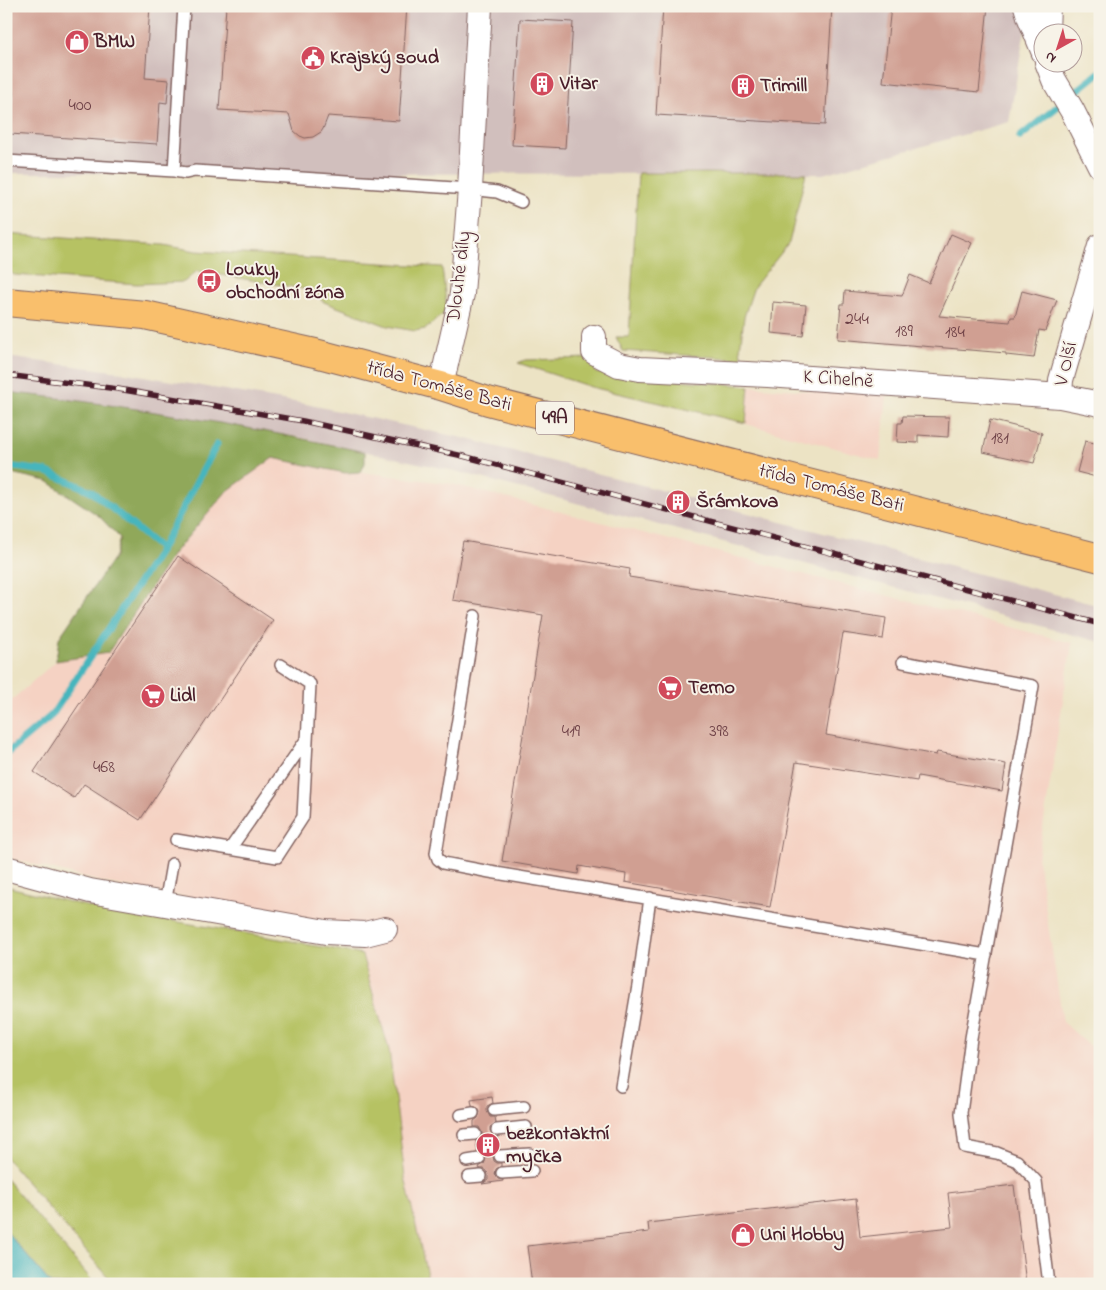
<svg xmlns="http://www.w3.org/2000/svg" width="1106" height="1290" viewBox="0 0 1106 1290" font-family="'Indie Flower',sans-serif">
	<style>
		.built { fill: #f5d2c3 }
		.industrial { fill: #d1bfbd }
		.green { fill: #b6c264; stroke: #807048 }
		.forest { fill: #90a85a; stroke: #6d6442 }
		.water { fill: #46b5bd; stroke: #486a74 }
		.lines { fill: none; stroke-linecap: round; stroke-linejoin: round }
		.stream { stroke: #46b5bd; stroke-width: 7 }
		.building { fill: #d09f92 }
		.lane-casing { stroke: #836461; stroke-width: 14 }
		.street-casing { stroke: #836461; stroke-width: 26 }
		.primary-casing { stroke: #836461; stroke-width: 30 }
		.lane { stroke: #fff; stroke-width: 11 }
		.street { stroke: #fff; stroke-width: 24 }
		.primary { stroke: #f9bf6c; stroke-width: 28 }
		.rail-casing { stroke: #4a1f2b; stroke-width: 5.5 }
		.rail { stroke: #f7f3e8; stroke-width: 4; stroke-dasharray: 11; stroke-linecap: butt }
		.labels { text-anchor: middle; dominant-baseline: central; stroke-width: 4; stroke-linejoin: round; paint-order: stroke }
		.number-label { font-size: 18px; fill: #6c3f45 }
		.shield { fill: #f7f3e8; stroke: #7e5f64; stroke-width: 1 }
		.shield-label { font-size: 19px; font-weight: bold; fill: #4a1f2b }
		.poi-label { font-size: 20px; font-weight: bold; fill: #4a1f2b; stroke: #f7f3e8; text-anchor: start }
		.street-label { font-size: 20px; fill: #4a1f2b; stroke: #f7f3e8 }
	</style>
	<rect width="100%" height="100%" fill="#f7f3e8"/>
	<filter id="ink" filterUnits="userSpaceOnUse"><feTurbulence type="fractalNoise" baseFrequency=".02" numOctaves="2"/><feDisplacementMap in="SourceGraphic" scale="10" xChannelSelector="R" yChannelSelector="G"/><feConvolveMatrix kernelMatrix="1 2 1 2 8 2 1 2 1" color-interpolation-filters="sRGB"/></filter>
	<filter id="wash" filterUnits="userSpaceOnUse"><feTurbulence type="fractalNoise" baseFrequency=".0096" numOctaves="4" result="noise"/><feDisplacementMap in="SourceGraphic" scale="20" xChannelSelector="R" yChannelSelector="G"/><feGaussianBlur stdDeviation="1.12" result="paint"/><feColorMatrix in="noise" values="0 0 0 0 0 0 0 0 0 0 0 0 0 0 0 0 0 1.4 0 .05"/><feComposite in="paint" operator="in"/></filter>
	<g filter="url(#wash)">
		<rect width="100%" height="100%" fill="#ece3c4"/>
		<path class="built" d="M749,386L819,392H870L887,396L880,460L746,424Z
			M273,458L345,473L361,472L452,484L1072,643L1038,859L1063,1022L1100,1055V1284H429L405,1177L362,955L350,926L101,882L6,857V705L56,661L108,653L173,554L226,492Z"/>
		<path class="industrial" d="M6,6H1029L1009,122L823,174L6,173Z
			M6,357L120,372L306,404L467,439L1100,606V642L459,472L299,437L115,406L6,392Z"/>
		<path class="green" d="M638,173H806L789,243L754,287L744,317L740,349L742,359L623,351L616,337H629Z
			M6,234L164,245L196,251L442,267L447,311L425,329L415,331L387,326L324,302L310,290L197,271L184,282L137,284L14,275L6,269Z
			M592,358L596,373L749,386L746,423L591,387L518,363L525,360Z
			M6,885L13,888L90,907L303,943L309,945L329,948L362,955L389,1050L405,1177L429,1284H114L6,1158Z
			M6,1179L95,1284H51L6,1231Z"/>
		<path class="forest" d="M6,392C127,405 247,426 365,452V463L361,472L345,473L273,458L226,492L173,554L108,653L56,661L59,638L115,556L120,538L99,516L47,481L6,472Z"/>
		<path class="water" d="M6,1231L51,1284H6Z"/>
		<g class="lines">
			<path class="stream" d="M1020,137L1100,72
				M6,466L45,471L91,491L161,549
				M6,754L52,715L161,549L217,444"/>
		</g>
		<g id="blocks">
			<path class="building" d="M6,6H150L145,78L169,80L167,103L160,102L157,144L10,134L13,92H6Z
				M226,6H407L399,121L328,116L323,129L321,132L313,137L305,138L300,136L294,131L289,114L219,110Z
				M663,6H832L825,125L656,115Z
				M891,6H988L979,92L883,82Z
				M520,19L573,22L565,148L512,145Z
				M951,234L972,243L939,316L1010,322L1011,317H1015L1022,291L1057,300L1045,331L1039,330L1034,358L1006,355V353L838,339L841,304H844L845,291L902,296L910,275L929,283Z
				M773,302L806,305L803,336L771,333Z
				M903,416L949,417L948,437L918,435V443L897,442L898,423H902Z
				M990,420L1042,433L1034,463L983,452Z
				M1085,441L1100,444V478L1077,472Z
				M463,541L630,569L629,577L886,618L883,639L843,633L826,735L936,755L937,752L1006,764L1002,791L918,776L917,781L796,762L770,907L625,882L626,874L579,866L578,874L502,861L543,615L453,600Z
				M178,556L273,620L140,820L84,784L74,798L34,772Z
				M492,1097L493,1103L487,1106V1111L490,1117H495L496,1123L490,1127V1131L494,1137H498L499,1149L494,1152L493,1157L494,1161L497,1163H501V1166L496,1169L495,1174L498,1179L503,1180V1181L482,1184L488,1180V1175L487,1171L484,1169H480L479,1167L484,1164L486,1158L484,1154L481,1152H478L476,1141L482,1138V1133L479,1127H474V1121L478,1118L480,1112L478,1108L472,1106L471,1100Z
				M1014,1185L1026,1284H532L527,1246L649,1232L648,1223L856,1199L860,1237L952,1227L948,1193Z"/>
		</g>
	</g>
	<g filter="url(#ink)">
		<use href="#blocks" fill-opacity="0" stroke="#836461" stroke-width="1"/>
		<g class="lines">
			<defs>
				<path id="lane" d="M6,161L174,171L186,173L195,171L470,189L497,192L521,202
					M174,171L184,6
					M475,616L436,853L438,859L443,863L490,872L986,955
					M903,662L1033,686L971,1038L961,1113L965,1147L997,1153L1017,1161L1036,1181L1049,1284
					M176,840L277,857L303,817L310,684L281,665
					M230,849L306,740
					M165,904L172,864
					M621,1086L638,986L650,898
					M494,1110L524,1107
					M461,1115L473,1113
					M497,1130L526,1127
					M464,1135L475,1134
					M500,1156L530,1154
					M467,1161L479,1159
					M502,1173L532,1171
					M469,1177L481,1176"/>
				<path id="street" d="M1026,6L1029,16L1044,53
					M1047,32L1048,6
					M1047,62L1054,80L1073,112L1100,166
					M594,337V352L619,365L640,369L768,375L1060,396L1100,404
					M441,386L462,294L470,189L480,6
					M1060,396L1061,380L1100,246
					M6,868L90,891L326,932L365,934L385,929"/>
				<path id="primary" d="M6,302L145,315L315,353L441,386L488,401L1100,558"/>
			</defs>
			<use href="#lane" class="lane-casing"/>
			<use href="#street" class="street-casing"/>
			<use href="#primary" class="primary-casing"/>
			<use href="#lane" class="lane"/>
			<use href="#street" class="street"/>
			<use href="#primary" class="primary"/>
			<defs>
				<path id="rail" d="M6,375L118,389L303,421L463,456L1100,624"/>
			</defs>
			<use href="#rail" class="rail-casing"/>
			<use href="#rail" class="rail"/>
		</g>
	</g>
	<defs>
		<symbol id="shop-disc" viewBox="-11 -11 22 22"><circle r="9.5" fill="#d1495b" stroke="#f7f3e8"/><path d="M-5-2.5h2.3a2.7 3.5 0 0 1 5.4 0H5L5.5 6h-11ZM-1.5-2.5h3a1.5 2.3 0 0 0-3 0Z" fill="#fff"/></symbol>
		<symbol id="civic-disc" viewBox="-11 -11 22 22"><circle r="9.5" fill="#d1495b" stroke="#f7f3e8"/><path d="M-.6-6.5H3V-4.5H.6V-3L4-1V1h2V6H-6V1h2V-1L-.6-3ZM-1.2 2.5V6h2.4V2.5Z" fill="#fff"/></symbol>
		<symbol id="building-disc" viewBox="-11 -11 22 22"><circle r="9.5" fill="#d1495b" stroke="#f7f3e8"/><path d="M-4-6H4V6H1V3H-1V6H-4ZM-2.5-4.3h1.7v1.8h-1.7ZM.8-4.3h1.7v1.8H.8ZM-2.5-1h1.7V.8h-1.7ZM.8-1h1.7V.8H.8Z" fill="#fff"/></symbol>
		<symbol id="bus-disc" viewBox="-11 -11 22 22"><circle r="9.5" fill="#d1495b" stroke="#f7f3e8"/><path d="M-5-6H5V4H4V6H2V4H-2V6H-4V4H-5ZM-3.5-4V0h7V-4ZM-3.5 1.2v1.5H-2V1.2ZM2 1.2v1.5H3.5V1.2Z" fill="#fff"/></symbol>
		<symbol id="supermarket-disc" viewBox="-11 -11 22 22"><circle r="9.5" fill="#d1495b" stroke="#f7f3e8"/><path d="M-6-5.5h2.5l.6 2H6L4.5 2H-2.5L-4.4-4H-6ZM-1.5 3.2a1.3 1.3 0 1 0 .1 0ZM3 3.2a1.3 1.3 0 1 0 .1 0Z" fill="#fff"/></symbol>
	</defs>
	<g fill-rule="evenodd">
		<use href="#shop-disc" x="63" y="28" width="28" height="28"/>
		<use href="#civic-disc" x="299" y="44" width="28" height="28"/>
		<use href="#building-disc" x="528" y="70" width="28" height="28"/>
		<use href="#building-disc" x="729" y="72" width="28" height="28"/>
		<use href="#bus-disc" x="195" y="267" width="28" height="28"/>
		<use href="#building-disc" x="664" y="488" width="28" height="28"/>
		<use href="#supermarket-disc" x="656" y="674" width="28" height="28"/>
		<use href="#supermarket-disc" x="139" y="682" width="28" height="28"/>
		<use href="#building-disc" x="474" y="1131" width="28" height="28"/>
		<use href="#shop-disc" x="729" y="1221" width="28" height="28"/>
	</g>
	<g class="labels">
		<g class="number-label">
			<text x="80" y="106">400</text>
			<text x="857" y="320">244</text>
			<text x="904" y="332">189</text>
			<text x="955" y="333">184</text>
			<text x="1000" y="439">181</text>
			<text x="571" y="732">419</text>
			<text x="719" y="732">398</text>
			<text x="104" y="768">468</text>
		</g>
		<rect class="shield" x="536" y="401.5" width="38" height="33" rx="4"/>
		<g class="shield-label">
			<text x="555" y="418">49A</text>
		</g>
		<g class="poi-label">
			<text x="94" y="42">BMW</text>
			<text x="330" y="58">Krajský soud</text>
			<text x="560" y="84">Vitar</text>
			<text x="760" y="86">Trimill</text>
			<text x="226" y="270">Louky,<tspan x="226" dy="23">obchodní zóna</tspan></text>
			<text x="696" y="502">Šrámkova</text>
			<text x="688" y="688">Terno</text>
			<text x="170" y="696">Lidl</text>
			<text x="506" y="1134">bezkontaktní<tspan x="506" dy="23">myčka</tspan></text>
			<text x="760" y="1235">Uni Hobby</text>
		</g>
		<g class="street-label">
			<text transform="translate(460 277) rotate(-83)">Dlouhé díly</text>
			<text transform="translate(1067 364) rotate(-77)">V Olší</text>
			<text transform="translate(838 380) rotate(4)">K Cihelně</text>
			<text transform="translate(439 387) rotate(15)">třída Tomáše Bati</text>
			<text transform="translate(831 489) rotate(14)">třída Tomáše Bati</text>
		</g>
	</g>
	<rect width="1106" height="1290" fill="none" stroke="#f7f3e8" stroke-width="25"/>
	<g transform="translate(1058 48) rotate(219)"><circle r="24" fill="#f7f3e8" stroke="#b29e9c"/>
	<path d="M0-4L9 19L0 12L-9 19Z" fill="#d1495b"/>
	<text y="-8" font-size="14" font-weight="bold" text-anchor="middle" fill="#4a1f2b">N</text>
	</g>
</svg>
